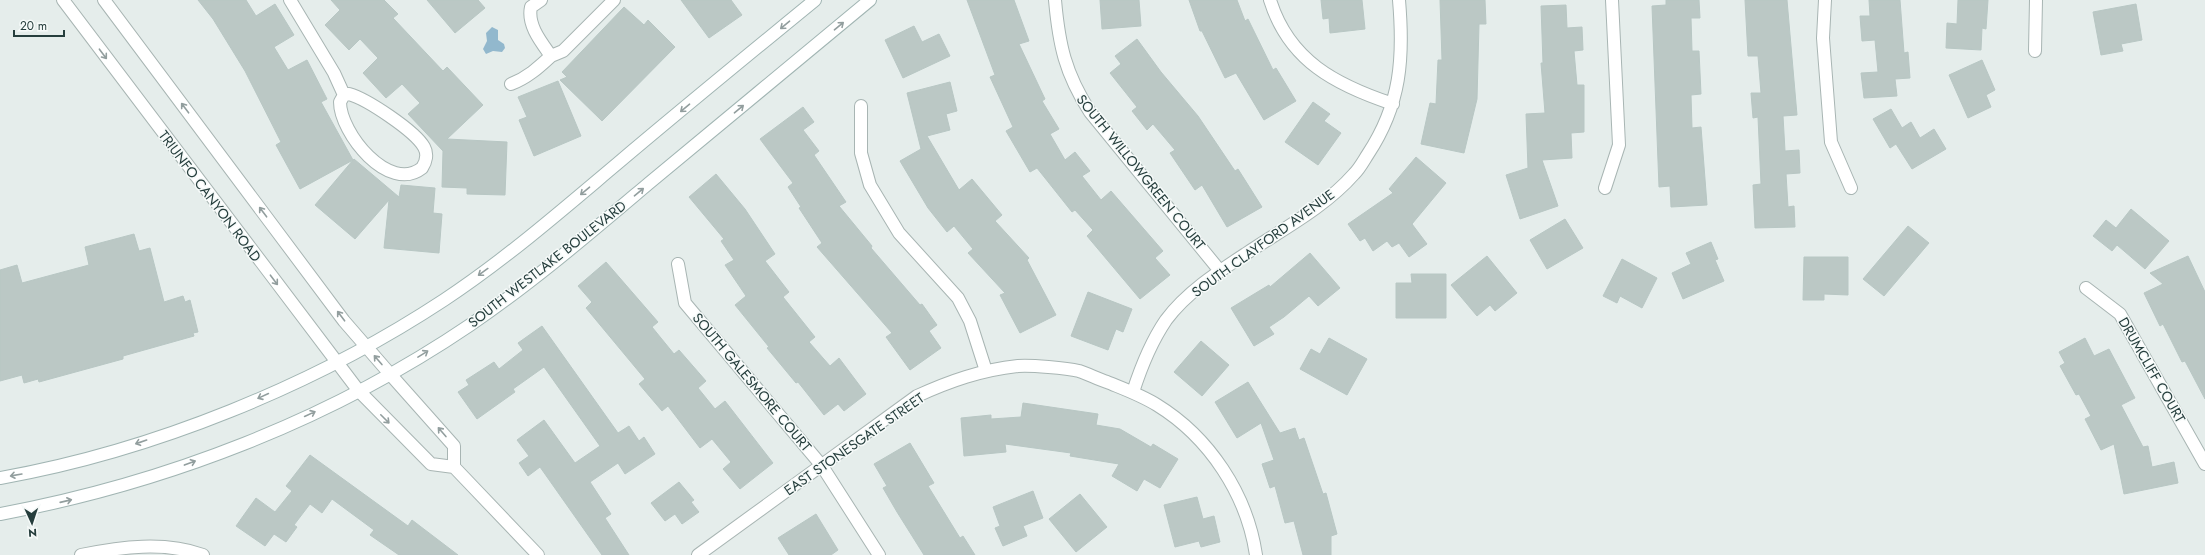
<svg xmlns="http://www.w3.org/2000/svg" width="2205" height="555" viewBox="0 0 2205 555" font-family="Jost,sans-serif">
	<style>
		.water { fill: #92b8cd }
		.building { fill: #bbc8c5; stroke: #b8c7c4 }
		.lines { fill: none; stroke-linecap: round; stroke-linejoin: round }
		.minor-casing { stroke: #a8b5b3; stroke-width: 14 }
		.tertiary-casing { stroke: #a8b5b3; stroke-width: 14 }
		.secondary-casing { stroke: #a1b5b3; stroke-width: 14 }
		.minor { stroke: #fff; stroke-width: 12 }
		.tertiary { stroke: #fff; stroke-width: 12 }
		.secondary { stroke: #fff; stroke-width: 12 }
		.oneway { stroke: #929e9e }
		.labels { text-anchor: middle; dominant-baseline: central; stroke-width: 3; stroke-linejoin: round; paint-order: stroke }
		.street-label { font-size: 14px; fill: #263e3d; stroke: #f6faf9 }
	</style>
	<rect width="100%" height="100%" fill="#e5edeb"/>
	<path class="water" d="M492,27L498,30V40L504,44L505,48L502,52L493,51L486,54L483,49L487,41L486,33Z"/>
	<path class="building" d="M198,0H246L256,16L275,4L294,35L274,47L288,70L307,60L327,99L321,102L353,160L354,159L399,197L401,185L435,188L433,213L442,214L439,253L384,248L389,200L355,239L315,205L353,160L300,189L276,145L281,142L245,71L213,19Z
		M331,0H384L398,14L393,18L443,71L447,67L483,105L447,139L507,142L505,195L467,194V188L442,187L443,151L408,114L420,103L402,84L386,98L363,73L378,58L360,39L349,50L325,25L340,10Z
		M427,0H478L485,8L455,33Z
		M681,0H731L742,15L709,38Z
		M967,0H1014L1029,41L1019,44L1045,99L1042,101L1059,129L1050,134L1065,160L1075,152L1090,171L1082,176L1101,200L1111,191L1163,251L1155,258L1170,275L1140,299L1087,236L1093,230L1075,210L1072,212L1037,168L1030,172L1006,131L1013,127L990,77L995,75Z
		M1100,0H1139L1141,26L1102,29Z
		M1189,0H1237L1245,21L1248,19L1273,70L1276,68L1296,101L1264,120L1236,73L1225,78L1202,31H1200Z
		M1321,0H1362L1365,29L1330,33L1329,18L1323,19Z
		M1440,0H1485L1486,24H1479L1477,99L1464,153L1421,144L1430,103L1436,104L1438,60H1442Z
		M1666,0H1699L1700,18H1691L1692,51H1699L1701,94L1691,95L1692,128L1701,127L1707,205L1671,207L1670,186L1659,187L1652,6L1666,5Z
		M1745,0H1787L1797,115L1783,116L1785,151L1799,150L1800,173L1786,174L1788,207L1794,206L1795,227L1755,228L1753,185L1761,184L1758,117L1753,118L1751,93H1761L1758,56H1748Z
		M1869,0H1900L1904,53L1908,52L1910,78L1895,79L1897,96L1864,98L1861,73L1878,72L1875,40L1862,41L1860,16H1870Z
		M1958,0H1988L1986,29L1982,28L1981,50L1946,48L1947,23L1957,24Z
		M2136,4L2142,40L2121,44L2123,51L2101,55L2093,12Z
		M1566,5L1567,28L1582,27L1583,50L1574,51L1577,85H1584V132L1571,133L1572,158L1542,160L1558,206L1520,219L1506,175L1528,168L1526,114L1545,113L1541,63H1543L1541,6Z
		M624,7L644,25L648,20L675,47L602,121L560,80L567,77L562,72Z
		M914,26L922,42L939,34L950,56L903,78L885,40Z
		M1137,39L1161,72L1198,116L1235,171L1238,169L1262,207L1227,227L1202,185L1195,190L1170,153L1175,150L1153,124L1147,130L1132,111L1137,107L1110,73L1121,64L1115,56Z
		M1982,60L1995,90L1986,95L1991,107L1968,118L1949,75Z
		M558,81L581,136L534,156L519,120L527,117L518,97Z
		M950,82L957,111L946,114L950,130L927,136L959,190L972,179L1002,215L995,221L1029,258L1027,260L1056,315L1020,333L1000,295L1005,293L968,253L973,249L954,226L947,232L928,208L900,161L921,149L907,93Z
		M1313,102L1330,114L1324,121L1341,133L1318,165L1285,142Z
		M803,107L814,122L803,130L819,151L814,155L846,202L839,206L872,246L871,248L920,305L922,304L937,325L929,331L941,348L910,370L886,337L892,333L817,247L822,243L799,208L801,207L788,187L793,183L760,139Z
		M1891,109L1902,128L1911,122L1920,138L1934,129L1946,149L1912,169L1896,144L1890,148L1873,119Z
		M1416,157L1446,183L1412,224L1427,244L1409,257L1399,243L1392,247L1387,241L1373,251L1365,238L1360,241L1348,224L1393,193L1389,189Z
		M716,174L745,209L775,254L765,261L789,292L783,297L815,337L809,342L830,366L839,358L866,394L844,411L838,404L824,415L798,382L796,383L767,348L769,347L735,305L746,296L725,265L734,260L721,241L724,239L689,197Z
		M2131,209L2169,241L2145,269L2117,245L2112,251L2093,236L2106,220L2116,228Z
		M1565,219L1583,248L1547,269L1530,240Z
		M1908,226L1929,243L1884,296L1863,279Z
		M134,234L139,251L150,248L164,302L183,296L185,302L190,300L198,332L193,333L194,336L123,356V359L39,382L38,379L24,383L22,375L0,381V270L17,265L22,283L89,265L85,247Z
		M1711,242L1718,259L1715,260L1724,281L1683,299L1672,273L1691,264L1686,253Z
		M1310,253L1340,288L1318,306L1309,296L1284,317L1269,327L1274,334L1254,346L1231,308L1269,285L1270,287Z
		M1487,256L1517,293L1495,311L1490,305L1477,316L1451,285Z
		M2188,256L2205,292V399L2185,361L2182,362L2163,324L2160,326L2144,293L2163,284L2150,273Z
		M1804,257H1848V295L1824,294V300H1803Z
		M1622,259L1657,278L1642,308L1620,296L1617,303L1603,296Z
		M606,262L658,322L652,327L674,354L679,350L706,381L698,388L715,409L725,401L773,463L740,489L723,469L731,462L712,439L700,448L668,406L662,411L639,384L645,379L586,308L592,302L578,286Z
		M1411,274H1446V318H1396V283H1412Z
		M1088,292L1132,309L1123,332L1116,329L1108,350L1071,336Z
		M542,326L618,433L629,426L639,441L644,437L655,454L625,474L618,463L590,482L611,514L605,518L629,555H602L540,467L528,476L519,463L529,456L517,440L544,420L575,463L600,446L544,367L513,389L515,392L477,419L458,392L469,385L466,380L494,362L499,369L523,350L518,343Z
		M1329,338L1367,359L1347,395L1300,369L1311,349L1320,354Z
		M2085,338L2094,356L2109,349L2135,398L2121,405L2143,447L2148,446L2152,467L2174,462L2178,483L2124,494L2114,444L2101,450L2085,419L2091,416L2079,394L2076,395L2060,366L2065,363L2059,352Z
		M1201,341L1229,365L1202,396L1174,372Z
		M1248,382L1280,433L1295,428L1299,440L1304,438L1323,494L1326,493L1337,534L1331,536V555H1303L1294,521L1285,523L1275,486L1270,488L1262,464L1274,460L1261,423L1237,438L1215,402Z
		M1023,403L1098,414L1096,425L1120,429L1151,447L1153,444L1178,459L1160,488L1144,479L1137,491L1112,476L1119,464L1070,456L1071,453L1005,444L1006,452L964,456L961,418L991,415V419L1021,417Z
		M910,443L934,483L928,486L960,538L963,536L975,555H924L897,512L883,488L887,486L874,464Z
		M310,455L408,526L412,520L458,555H399L370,535L374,530L332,499L322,513L310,504L294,525L297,527L286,542L274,534L265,546L236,526L256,498L275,512L292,491L286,486Z
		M679,482L694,500L691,502L699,512L682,524L675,514L665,521L651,503Z
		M1033,491L1043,518L1023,526L1027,536L1003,546L995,528L1000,526L993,507Z
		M1080,494L1107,527L1076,552L1049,519Z
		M1197,497L1203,519L1214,516L1220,542L1201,547L1199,541L1175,547L1164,505Z
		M816,514L838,550L831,555H789L778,538Z"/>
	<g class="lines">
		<defs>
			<path id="minor" d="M290,0L334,73L344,95
				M541,0L531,7C527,25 541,42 551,56L563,51L614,0
				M1055,0C1059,45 1065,73 1090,112L1220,271
				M1270,0C1289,61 1336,85 1393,104
				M1825,0L1823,38L1831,142L1851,188
				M2035,51L2036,0
				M511,84C527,78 538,68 551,56
				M349,94C367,99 415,131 424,147C428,154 426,162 422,168C389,194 340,133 340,102L344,95Z
				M861,106V153L870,185L899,233L958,298L970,321L986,371
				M1605,188L1619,145L1612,0
				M678,264L685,303L822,466L879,555
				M2086,288L2120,314L2205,464
				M390,374L454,446V467
				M358,390L431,464L454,467L538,555
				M1133,392C1141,367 1151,342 1166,320C1187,292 1218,272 1247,253C1283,229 1325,207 1354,174C1360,168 1364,160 1368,154C1401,104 1404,58 1399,0
				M81,555C121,547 164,541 203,555
				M698,555L917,396C950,381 981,370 1018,366C1031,365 1066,368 1079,371C1088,374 1098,379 1107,382C1124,389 1141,395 1157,405C1209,437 1247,494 1256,555"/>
			<path id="tertiary" d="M63,0L358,390
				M104,0L344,321L390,374"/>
			<path id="secondary" d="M0,478C153,451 315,385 444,300C506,259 562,210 618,163C683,108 749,54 815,0
				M0,514C166,483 330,420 470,325C533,282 590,233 648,184C722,123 796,61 870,0"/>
		</defs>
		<use href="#minor" class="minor-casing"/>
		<use href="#tertiary" class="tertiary-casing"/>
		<use href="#secondary" class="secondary-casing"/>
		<use href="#minor" class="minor"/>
		<use href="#tertiary" class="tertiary"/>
		<use href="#secondary" class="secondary"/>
	</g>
	<defs><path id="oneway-shaft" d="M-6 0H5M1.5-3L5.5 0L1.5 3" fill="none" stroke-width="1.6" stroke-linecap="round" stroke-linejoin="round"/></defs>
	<g class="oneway">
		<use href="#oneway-shaft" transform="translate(785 25) rotate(140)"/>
		<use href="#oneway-shaft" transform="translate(839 26) rotate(-40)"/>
		<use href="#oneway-shaft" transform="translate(103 54) rotate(53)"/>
		<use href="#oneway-shaft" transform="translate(185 108) rotate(-127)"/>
		<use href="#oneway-shaft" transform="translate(685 108) rotate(140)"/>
		<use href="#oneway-shaft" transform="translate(739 109) rotate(-40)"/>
		<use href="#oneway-shaft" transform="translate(585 191) rotate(140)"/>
		<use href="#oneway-shaft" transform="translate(639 192) rotate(-40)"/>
		<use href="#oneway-shaft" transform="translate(263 212) rotate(-127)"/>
		<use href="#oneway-shaft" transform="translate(483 272) rotate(144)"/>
		<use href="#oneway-shaft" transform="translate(274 280) rotate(53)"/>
		<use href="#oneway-shaft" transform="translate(341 316) rotate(-127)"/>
		<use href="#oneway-shaft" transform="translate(423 354) rotate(-32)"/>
		<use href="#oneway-shaft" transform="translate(378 360) rotate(-131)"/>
		<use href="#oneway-shaft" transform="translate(263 396) rotate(155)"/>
		<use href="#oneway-shaft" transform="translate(310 414) rotate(-25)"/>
		<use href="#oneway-shaft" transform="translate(385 419) rotate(45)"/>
		<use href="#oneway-shaft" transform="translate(442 432) rotate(-131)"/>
		<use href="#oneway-shaft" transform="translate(141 442) rotate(161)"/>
		<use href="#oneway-shaft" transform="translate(190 463) rotate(-20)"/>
		<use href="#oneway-shaft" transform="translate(16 475) rotate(170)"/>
		<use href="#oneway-shaft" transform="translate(66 501) rotate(-13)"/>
	</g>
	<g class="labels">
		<g class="street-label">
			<text transform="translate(1141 172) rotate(51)">SOUTH WILLOWGREEN COURT</text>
			<text transform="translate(210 196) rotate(53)">TRIUNFO CANYON ROAD</text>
			<text transform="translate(1263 243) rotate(-36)">SOUTH CLAYFORD AVENUE</text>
			<text transform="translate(547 264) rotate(-38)">SOUTH WESTLAKE BOULEVARD</text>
			<text transform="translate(2152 370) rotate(60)">DRUMCLIFF COURT</text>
			<text transform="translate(752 382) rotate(50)">SOUTH GALESMORE COURT</text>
			<text transform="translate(854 444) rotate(-35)">EAST STONESGATE STREET</text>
		</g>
	</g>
	<g transform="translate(32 523) rotate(177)" stroke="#f6faf9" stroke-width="3" paint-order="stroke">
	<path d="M0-3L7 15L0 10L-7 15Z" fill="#263e3d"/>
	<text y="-6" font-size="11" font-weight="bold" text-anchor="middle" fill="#263e3d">N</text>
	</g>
	<path d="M14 30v6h50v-6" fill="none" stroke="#263e3d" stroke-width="2"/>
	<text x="20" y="30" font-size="12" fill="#263e3d" stroke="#f6faf9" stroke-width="3" paint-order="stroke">20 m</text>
</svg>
